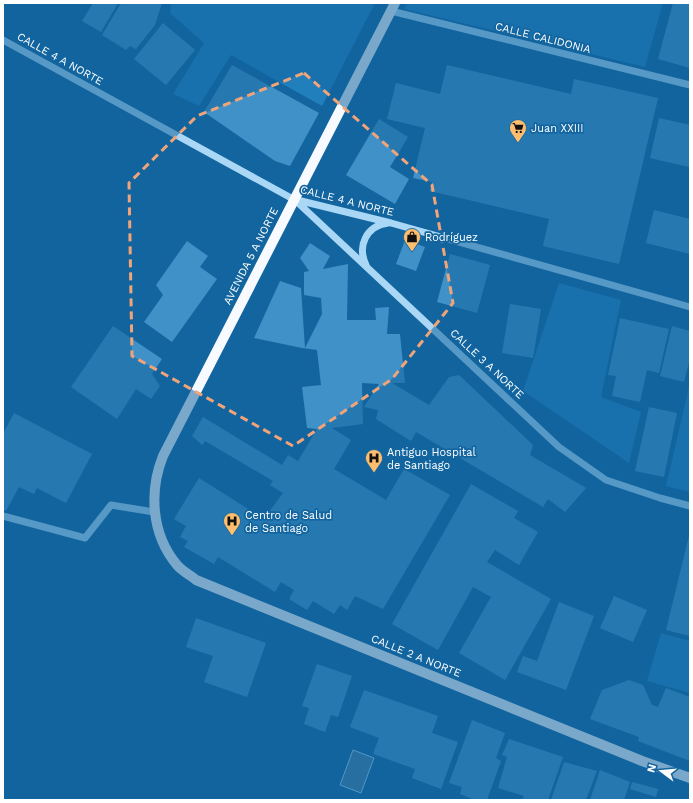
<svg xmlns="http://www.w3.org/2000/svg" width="693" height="803" viewBox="0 0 693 803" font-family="'Work Sans',sans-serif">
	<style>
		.green { fill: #217fbc }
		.water { fill: #427ba4; stroke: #9bd5f8 }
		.building { fill: #3f91c7 }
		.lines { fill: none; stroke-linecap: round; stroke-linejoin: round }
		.minor { stroke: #a9d7f5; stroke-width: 7 }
		.major { stroke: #f7fbff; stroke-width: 10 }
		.marked { fill: none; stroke: #f2a479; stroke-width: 3; stroke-dasharray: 8 5; stroke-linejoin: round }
		.labels { text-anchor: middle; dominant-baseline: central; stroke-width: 3.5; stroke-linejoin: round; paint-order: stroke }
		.street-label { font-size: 11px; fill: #fff; stroke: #12659f }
		.poi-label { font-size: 11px; fill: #fff; stroke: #12659f; text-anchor: start }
	</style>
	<rect width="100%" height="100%" fill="#12659f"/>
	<path class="green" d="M171,3H375L322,106L231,55L199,106L173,94L204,43L170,13Z
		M407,3H663L645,67L404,9Z
		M559,283L621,300L601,397L641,412L629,463L523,391Z
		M690,383V492L666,486Z
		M661,633L690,641V693L647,681Z"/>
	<path class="water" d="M353,750L374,758L361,793L340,785Z"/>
	<path class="building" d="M93,3H118L101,32L82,21Z
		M121,3H162L155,25L136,49L130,46L126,50L102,35Z
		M673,3H690V68L658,59Z
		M163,23L195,50L166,85L134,59Z
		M232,65L319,113L290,166L275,161L204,112Z
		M447,65L571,94L574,79L658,98L619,264L543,246L549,219L430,191L432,182L413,178L425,128L387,119L396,83L440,94Z
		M659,118L690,125L689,167L650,158Z
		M379,119L408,137L390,167L409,179L395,204L346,175Z
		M654,210L690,219V254L646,243Z
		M405,240L425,247L416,271L396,264Z
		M187,241L208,256L200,267L217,279L172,342L144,322L163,295L156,285Z
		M310,243L330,256L323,269L348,264L347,320H376L375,308L389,307L387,334H400L405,383H392L429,405L449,377L459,375L533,445L530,455L586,488L565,512L548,499L543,507L416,432L411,441L376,419L378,410L364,407L379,384L362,383L363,424L332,428L351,440L334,469L386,500L404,469L450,495L383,609L355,596L347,610L340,605L334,614L313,601L307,610L289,599L294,590L281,582L275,592L218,557L214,564L184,547L188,541L180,537L186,526L174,519L199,478L264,519L283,493L270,485L273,481L205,441L202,445L192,436L203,417L282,465L288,455L298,461L317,429L307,428L302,387L321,385L317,350L302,348L254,338L280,281L301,288L305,348L322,314L321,298L304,295V272L309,271L300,258Z
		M450,254L490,265L477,313L437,302Z
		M510,304L541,309L533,358L502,353Z
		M620,318L669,329L659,373L647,370L640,402L612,396L616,376L608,375Z
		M113,326L162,359L152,374L160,386L151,399L136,389L117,419L71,387Z
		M672,326L690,331V358L684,382L660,376Z
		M649,407L677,413L664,477L635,471Z
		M14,413L92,454L66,503L37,488L34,494L19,487L6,511L3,509V434Z
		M471,484L518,511L514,518L538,532L519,565L495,550L487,562L551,599L505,680L459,653L491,597L473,587L438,650L392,624Z
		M689,536H690V636L666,630Z
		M614,596L647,610L633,642L600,628Z
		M559,602L594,616L566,690L517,672L523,656L537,661Z
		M196,618L266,643L247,697L204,682L213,656L186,647Z
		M317,664L352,676L338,717L331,715L325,732L304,724L309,708L302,706Z
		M629,680L643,685L652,705L658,707L666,688L690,697V761L638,741L639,737L590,719L602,690Z
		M364,690L438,716L432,733L458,742L441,789L412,778L415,769L373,754L379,738L350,727Z
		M472,720L505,733L496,758L501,761L487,800H475L460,794L462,787L449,783Z
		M509,739L563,757L548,800H522L524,796L498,788L507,757L502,755Z
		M564,762L597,771L586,800H551Z
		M600,770L630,782L624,800H590Z
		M632,782L658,789L656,797L630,789Z"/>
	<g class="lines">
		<path class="minor" d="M391,11L690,85
			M3,40L293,199L391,223L690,307
			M295,200L559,447L606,480L660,498L690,506
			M366,265C357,246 366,226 388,223
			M3,516L85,538L111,505L154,512"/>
		<path class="major" d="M395,3L163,456C149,491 151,534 177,565C182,571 190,575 196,580L642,761L690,778"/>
	</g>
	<path d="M0 0H693V803H0ZM304,73L432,185L453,303L392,379L293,446L132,356L129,183L197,116Z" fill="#12659f" fill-opacity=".55" fill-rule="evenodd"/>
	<path class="marked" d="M304,73L432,185L453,303L392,379L293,446L132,356L129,183L197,116Z"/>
	<defs>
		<symbol id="supermarket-pin" viewBox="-11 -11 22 30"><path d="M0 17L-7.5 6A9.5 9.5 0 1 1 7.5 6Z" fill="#ffbe6d" stroke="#12659f"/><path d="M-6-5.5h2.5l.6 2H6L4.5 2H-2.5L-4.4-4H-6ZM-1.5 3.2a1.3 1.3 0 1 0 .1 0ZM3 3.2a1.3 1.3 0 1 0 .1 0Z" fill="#111"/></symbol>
		<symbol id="shop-pin" viewBox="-11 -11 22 30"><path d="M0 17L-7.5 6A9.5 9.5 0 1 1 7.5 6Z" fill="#ffbe6d" stroke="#12659f"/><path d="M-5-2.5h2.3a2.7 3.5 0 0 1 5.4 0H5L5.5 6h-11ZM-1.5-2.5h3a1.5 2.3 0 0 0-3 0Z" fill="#111"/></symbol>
		<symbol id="hospital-pin" viewBox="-11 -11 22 30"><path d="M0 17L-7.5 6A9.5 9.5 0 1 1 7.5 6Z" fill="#ffbe6d" stroke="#12659f"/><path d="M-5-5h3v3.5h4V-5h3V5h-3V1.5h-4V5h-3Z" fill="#111"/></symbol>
	</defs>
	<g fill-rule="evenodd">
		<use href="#supermarket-pin" x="508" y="118" width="20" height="27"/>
		<use href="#shop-pin" x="402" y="227" width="20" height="27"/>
		<use href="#hospital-pin" x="364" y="448" width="20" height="27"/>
		<use href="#hospital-pin" x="222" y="511" width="20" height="27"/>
	</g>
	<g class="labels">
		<g class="street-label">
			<text transform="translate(543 38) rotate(14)">CALLE CALIDONIA</text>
			<text transform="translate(60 59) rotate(29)">CALLE 4 A NORTE</text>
			<text transform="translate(347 201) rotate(14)">CALLE 4 A NORTE</text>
			<text transform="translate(251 256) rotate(-63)">AVENIDA 5 A NORTE</text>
			<text transform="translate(487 364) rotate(43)">CALLE 3 A NORTE</text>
			<text transform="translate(416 656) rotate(22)">CALLE 2 A NORTE</text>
		</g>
		<g class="poi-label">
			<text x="531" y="128">Juan XXIII</text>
			<text x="425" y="237">Rodríguez</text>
			<text x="387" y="452">Antiguo Hospital<tspan x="387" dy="13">de Santiago</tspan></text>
			<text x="245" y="515">Centro de Salud<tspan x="245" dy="13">de Santiago</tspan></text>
		</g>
	</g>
	<rect width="693" height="803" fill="none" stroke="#ffffff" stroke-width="8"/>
	<g transform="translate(661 771) rotate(286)" stroke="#12659f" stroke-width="3" paint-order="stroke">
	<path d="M0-3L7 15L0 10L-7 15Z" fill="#ffffff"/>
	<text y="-6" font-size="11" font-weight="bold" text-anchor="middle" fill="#ffffff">N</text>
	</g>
</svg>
